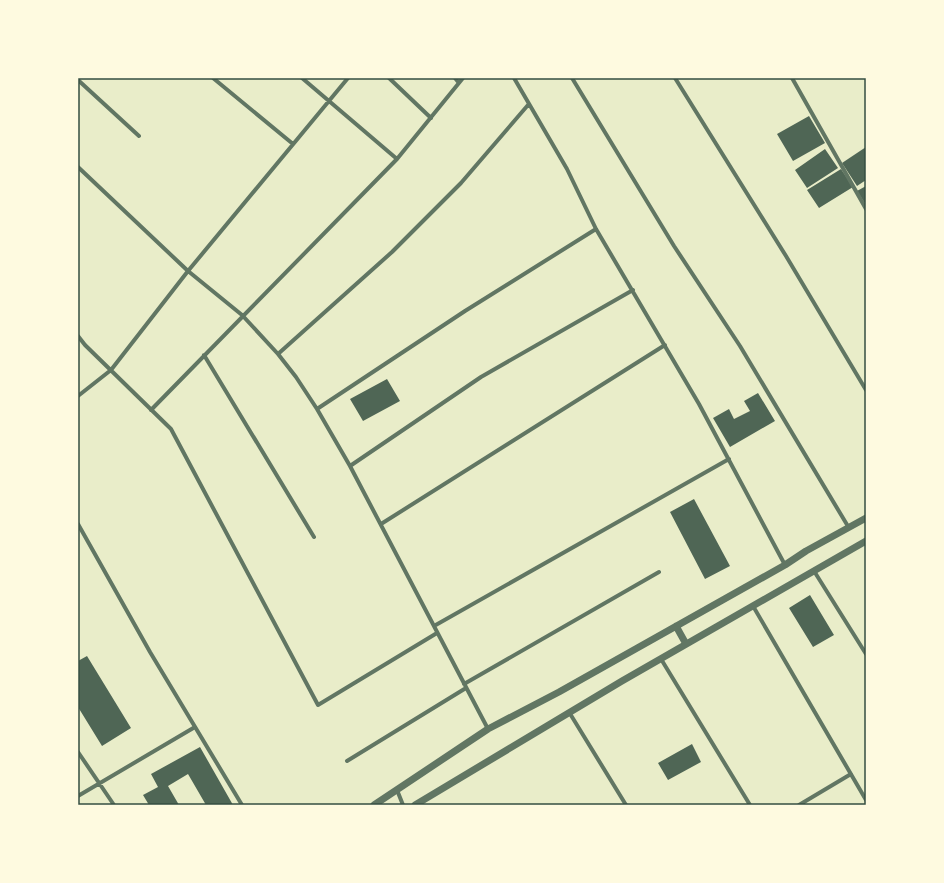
<svg xmlns="http://www.w3.org/2000/svg" width="944" height="883" viewBox="0 0 944 883" font-family="'IBM Plex Sans',sans-serif">
	<style>
		.building { fill: #4f6655 }
		.lines { fill: none; stroke-linecap: round; stroke-linejoin: round }
		.minor { stroke: #617663; stroke-width: 4 }
		.tertiary { stroke: #617663; stroke-width: 7 }
		.neatline { fill: none; stroke: #344e41; stroke-width: 1.5 }
	</style>
	<rect width="100%" height="100%" fill="#e9edc9"/>
	<path class="building" d="M809,116L825,143L793,161L777,134Z
		M866,147V180L857,186L842,163Z
		M825,149L838,168L807,188L795,170Z
		M841,169L853,187L819,208L807,190Z
		M866,186V205L857,191Z
		M387,379L400,401L363,421L350,399Z
		M758,393L775,421L730,447L713,418L729,409L734,419L750,411L744,401Z
		M694,499L730,566L705,579L670,512Z
		M810,595L834,635L813,647L789,608Z
		M87,656L131,728L102,746L78,707V661Z
		M692,744L701,762L668,780L658,763Z
		M200,747L233,805H206L188,774L168,786L179,805H149L143,795L158,787L151,774Z"/>
	<g class="lines">
		<path class="minor" d="M213,78L293,144
			M302,78L397,159
			M389,78L431,118
			M455,78L459,83
			M514,78L567,169L596,229L699,404L785,565
			M572,78L674,246L740,346L849,528
			M675,78L786,256L866,390
			M792,78L866,209
			M78,80L139,136
			M78,167L188,271L242,315L278,354L296,377L317,409L350,466L488,729
			M78,336L85,345L171,429L318,705L437,633
			M278,354L392,252L461,183L528,105
			M204,355L314,537
			M78,396L111,370L188,271L348,78
			M317,409L465,311L596,229
			M151,410L397,159L463,78
			M350,466L481,377L633,290
			M78,524L150,652L242,805
			M381,524L665,345
			M814,571L866,654
			M753,606L866,800
			M434,626L729,459
			M661,659L750,805
			M464,684L659,572
			M569,712L626,805
			M78,752L114,805
			M347,761L466,688
			M397,790L403,805
			M78,796L195,727
			M799,805L851,774"/>
		<path class="tertiary" d="M676,626L686,644
			M374,805L488,729L559,692L785,565L806,551L866,518
			M415,805L622,681L866,541"/>
	</g>
	<rect width="944" height="883" fill="none" stroke="#fefae0" stroke-width="158"/>
	<rect x="79" y="79" width="786" height="725" class="neatline"/>
</svg>
